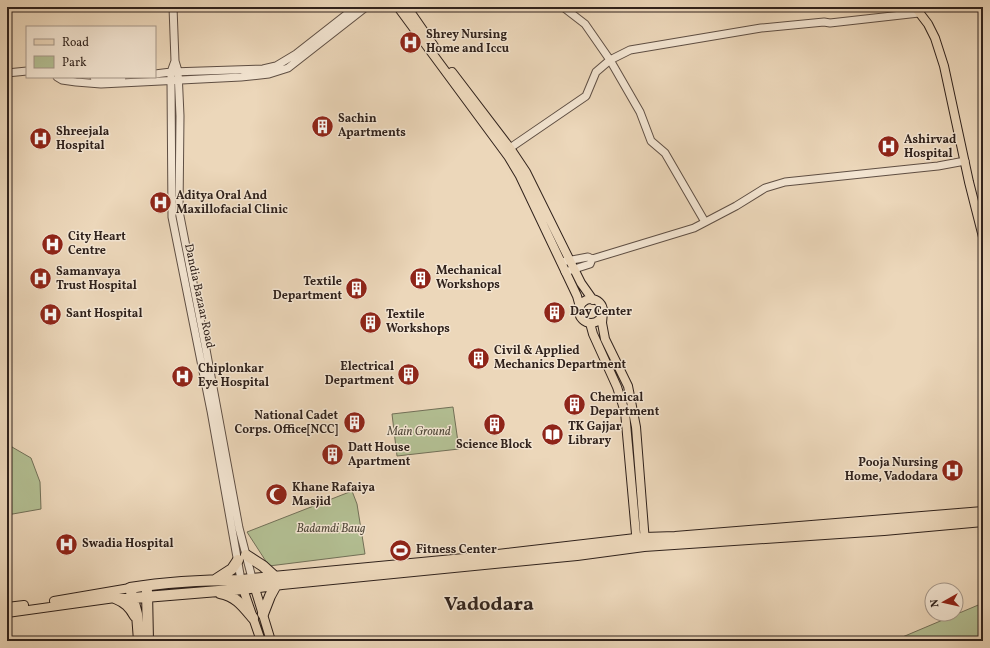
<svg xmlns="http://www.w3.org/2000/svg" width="990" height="648" viewBox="0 0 990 648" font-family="Vollkorn,serif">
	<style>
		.green { fill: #b3bf93; stroke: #727058 }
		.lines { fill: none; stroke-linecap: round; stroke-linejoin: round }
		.minor-casing { stroke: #5f4f44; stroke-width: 9 }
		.major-casing { stroke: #30221c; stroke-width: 10 }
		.highway-casing { stroke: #30221c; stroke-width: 12 }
		.minor { stroke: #f3e5d2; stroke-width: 7 }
		.major { stroke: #ecd7ba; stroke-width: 8 }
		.highway { stroke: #ecd7ba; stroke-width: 10 }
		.labels { text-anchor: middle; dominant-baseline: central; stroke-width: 3; stroke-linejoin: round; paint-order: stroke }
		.poi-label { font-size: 12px; font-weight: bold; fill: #30221c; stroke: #f3e5d2; text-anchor: start }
		.street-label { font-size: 12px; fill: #30221c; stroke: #f3e5d2 }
		.park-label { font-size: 12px; font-style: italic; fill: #51493a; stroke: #f3e5d2 }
		.town-label { font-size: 20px; font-weight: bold; fill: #30221c; stroke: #f3e5d2 }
	</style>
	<rect width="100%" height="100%" fill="#ecd7ba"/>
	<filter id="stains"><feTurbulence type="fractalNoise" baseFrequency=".005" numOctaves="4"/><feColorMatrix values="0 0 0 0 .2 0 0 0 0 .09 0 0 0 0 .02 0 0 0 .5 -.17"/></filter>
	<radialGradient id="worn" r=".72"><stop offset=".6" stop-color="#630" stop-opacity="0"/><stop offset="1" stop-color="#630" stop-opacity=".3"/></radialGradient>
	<path class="green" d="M453,407L459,449L397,456L392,414Z
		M7,441L12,447L31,458L40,482L41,509L7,515Z
		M352,491L357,504L365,554L269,566L247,532Z
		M983,603V641H893Z"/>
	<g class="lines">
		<defs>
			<path id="minor" d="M173,7L175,61L178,71L180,116L179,211L205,344L239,528L252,578
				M563,7L585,24L610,60L640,112L651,141L665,153L705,222
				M175,61L171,72V81L172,217L211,411L241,580
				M7,73L27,71
				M155,74L171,72L263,69L276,66L296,54L356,7
				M57,77L62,80L76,82L101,84L241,77L269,74L288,68L366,7
				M94,77H122
				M510,148L586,96L596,72L610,60L630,50L761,28L824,22L830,23L919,13
				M561,262L588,257L592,259L694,228L736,206L765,188L785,182L938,166L965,161
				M565,272L590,264L592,259"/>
			<path id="major" d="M398,7L508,156L520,176L577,296L580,307
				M407,7L434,46
				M915,7L928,24L935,38L944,66L969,182L983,237
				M452,72L510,148L526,172L581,283L593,300
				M579 311a12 12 0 1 1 24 0a12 12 0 1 1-24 0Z
				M603,312L602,323L605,339L628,386L636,427L645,542
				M590,323L593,334L617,387L625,412L637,545
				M253,582L271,641
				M241,583L261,641
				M54,601L130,588
				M7,607L24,605
				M7,613L115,598H133"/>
			<path id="highway" d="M246,555L263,566L274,576
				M215,580L232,569L238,560
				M147,591L148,641
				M220,593C236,596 243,606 253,618
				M115,598C125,602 130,607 135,616
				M133,598L243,589L282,584L577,555L644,546L884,530L983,521
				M263,614L270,596L276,585
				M139,641L137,614L130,588C166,582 204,580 241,580L464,559L644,538L675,537L983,512"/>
		</defs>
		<use href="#minor" class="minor-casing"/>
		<use href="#major" class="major-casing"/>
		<use href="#highway" class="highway-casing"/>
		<use href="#minor" class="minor"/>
		<use href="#major" class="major"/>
		<use href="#highway" class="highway"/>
	</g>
	<defs>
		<symbol id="hospital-disc" viewBox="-11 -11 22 22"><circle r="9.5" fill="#8f2418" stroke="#f3e5d2"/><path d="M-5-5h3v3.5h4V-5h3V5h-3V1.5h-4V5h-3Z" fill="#fff"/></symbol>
		<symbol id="building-disc" viewBox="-11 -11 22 22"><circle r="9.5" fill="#8f2418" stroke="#f3e5d2"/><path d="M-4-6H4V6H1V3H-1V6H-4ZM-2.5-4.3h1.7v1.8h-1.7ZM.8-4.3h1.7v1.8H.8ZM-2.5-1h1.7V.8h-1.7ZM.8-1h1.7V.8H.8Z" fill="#fff"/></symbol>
		<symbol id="library-disc" viewBox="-11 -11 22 22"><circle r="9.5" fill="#8f2418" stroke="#f3e5d2"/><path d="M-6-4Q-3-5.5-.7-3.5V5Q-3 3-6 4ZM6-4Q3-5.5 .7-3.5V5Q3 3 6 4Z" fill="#fff"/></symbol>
		<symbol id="mosque-disc" viewBox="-11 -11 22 22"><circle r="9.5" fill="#8f2418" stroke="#f3e5d2"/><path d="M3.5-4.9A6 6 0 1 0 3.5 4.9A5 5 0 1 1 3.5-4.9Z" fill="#fff"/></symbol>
		<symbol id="stadium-disc" viewBox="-11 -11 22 22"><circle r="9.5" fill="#8f2418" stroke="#f3e5d2"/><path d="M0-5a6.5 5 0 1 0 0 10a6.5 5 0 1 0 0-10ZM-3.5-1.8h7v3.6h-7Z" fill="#fff"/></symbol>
	</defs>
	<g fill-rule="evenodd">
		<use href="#hospital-disc" x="398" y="30" width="25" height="25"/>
		<use href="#building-disc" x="310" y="114" width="25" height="25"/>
		<use href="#hospital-disc" x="28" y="126" width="25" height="25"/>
		<use href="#hospital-disc" x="876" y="134" width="25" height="25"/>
		<use href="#hospital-disc" x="148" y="190" width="25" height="25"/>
		<use href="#hospital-disc" x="40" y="232" width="25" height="25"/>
		<use href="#building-disc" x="408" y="266" width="25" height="25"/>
		<use href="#hospital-disc" x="28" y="266" width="25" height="25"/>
		<use href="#building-disc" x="344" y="276" width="25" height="25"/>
		<use href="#building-disc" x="542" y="300" width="25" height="25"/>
		<use href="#hospital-disc" x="38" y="302" width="25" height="25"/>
		<use href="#building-disc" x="358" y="310" width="25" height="25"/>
		<use href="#building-disc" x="466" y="346" width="25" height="25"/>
		<use href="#building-disc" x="396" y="362" width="25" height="25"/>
		<use href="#hospital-disc" x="170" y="364" width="25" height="25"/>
		<use href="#building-disc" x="562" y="392" width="25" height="25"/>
		<use href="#building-disc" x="342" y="410" width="25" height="25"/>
		<use href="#building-disc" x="482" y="412" width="25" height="25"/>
		<use href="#library-disc" x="540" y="422" width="25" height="25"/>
		<use href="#building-disc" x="320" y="442" width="25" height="25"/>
		<use href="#hospital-disc" x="940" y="458" width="25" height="25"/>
		<use href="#mosque-disc" x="264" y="482" width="25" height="25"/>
		<use href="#hospital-disc" x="54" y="532" width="25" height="25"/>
		<use href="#stadium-disc" x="388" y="538" width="25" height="25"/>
	</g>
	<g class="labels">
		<g class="poi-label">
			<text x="426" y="35">Shrey Nursing<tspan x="426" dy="14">Home and Iccu</tspan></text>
			<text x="338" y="119">Sachin<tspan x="338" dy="14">Apartments</tspan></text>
			<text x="56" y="132">Shreejala<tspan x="56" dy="14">Hospital</tspan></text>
			<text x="904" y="140">Ashirvad<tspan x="904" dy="14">Hospital</tspan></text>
			<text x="176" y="196">Aditya Oral And<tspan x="176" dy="14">Maxillofacial Clinic</tspan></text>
			<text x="68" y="237">City Heart<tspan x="68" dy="14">Centre</tspan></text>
			<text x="436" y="271">Mechanical<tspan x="436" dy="14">Workshops</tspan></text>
			<text x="56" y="272">Samanvaya<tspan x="56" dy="14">Trust Hospital</tspan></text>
			<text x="342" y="282" text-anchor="end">Textile<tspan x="342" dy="14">Department</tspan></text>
			<text x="570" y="312">Day Center</text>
			<text x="66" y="314">Sant Hospital</text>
			<text x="386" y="315">Textile<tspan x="386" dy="14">Workshops</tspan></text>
			<text x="494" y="351">Civil &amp; Applied<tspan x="494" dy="14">Mechanics Department</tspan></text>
			<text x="394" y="367" text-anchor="end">Electrical<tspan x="394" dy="14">Department</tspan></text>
			<text x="198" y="369">Chiplonkar<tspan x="198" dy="14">Eye Hospital</tspan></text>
			<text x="590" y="398">Chemical<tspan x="590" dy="14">Department</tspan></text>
			<text x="338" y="416" text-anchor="end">National Cadet<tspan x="338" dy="14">Corps. Office[NCC]</tspan></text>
			<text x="568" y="427">TK Gajjar<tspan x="568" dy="14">Library</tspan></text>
			<text x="494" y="445" text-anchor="middle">Science Block</text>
			<text x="348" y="448">Datt House<tspan x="348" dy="14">Apartment</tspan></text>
			<text x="938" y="463" text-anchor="end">Pooja Nursing<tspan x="938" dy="14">Home, Vadodara</tspan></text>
			<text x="292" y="488">Khane Rafaiya<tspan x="292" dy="14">Masjid</tspan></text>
			<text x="82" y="544">Swadia Hospital</text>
			<text x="416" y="550">Fitness Center</text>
		</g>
		<g class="street-label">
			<text transform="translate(199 296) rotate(78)">Dandia Bazaar Road</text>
		</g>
		<g class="park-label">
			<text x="419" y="432">Main Ground</text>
			<text x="331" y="529">Badamdi Baug</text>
		</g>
		<g class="town-label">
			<text x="489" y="605">Vadodara</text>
		</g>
	</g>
	<rect width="990" height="648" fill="none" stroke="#ecd7ba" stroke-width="24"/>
	<rect x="8" y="8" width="974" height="632" fill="none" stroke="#30221c" stroke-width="2"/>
	<rect x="12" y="12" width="966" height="624" fill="none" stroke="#30221c"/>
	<rect x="26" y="26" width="130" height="52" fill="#f3e5d2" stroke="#a59789"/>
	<rect x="34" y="39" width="20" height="6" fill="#ecd7ba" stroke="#a59789"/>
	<text x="62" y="46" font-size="12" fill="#30221c">Road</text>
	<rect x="34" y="56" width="20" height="12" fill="#b3bf93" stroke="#a59789"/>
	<text x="62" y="66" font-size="12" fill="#30221c">Park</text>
	<g transform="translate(944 602) rotate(262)"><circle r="19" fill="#f3e5d2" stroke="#a59789"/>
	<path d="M0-3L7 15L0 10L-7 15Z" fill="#8f2418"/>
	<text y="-6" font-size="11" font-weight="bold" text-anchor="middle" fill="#30221c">N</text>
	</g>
	<rect width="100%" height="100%" filter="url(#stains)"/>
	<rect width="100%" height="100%" fill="url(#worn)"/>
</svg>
